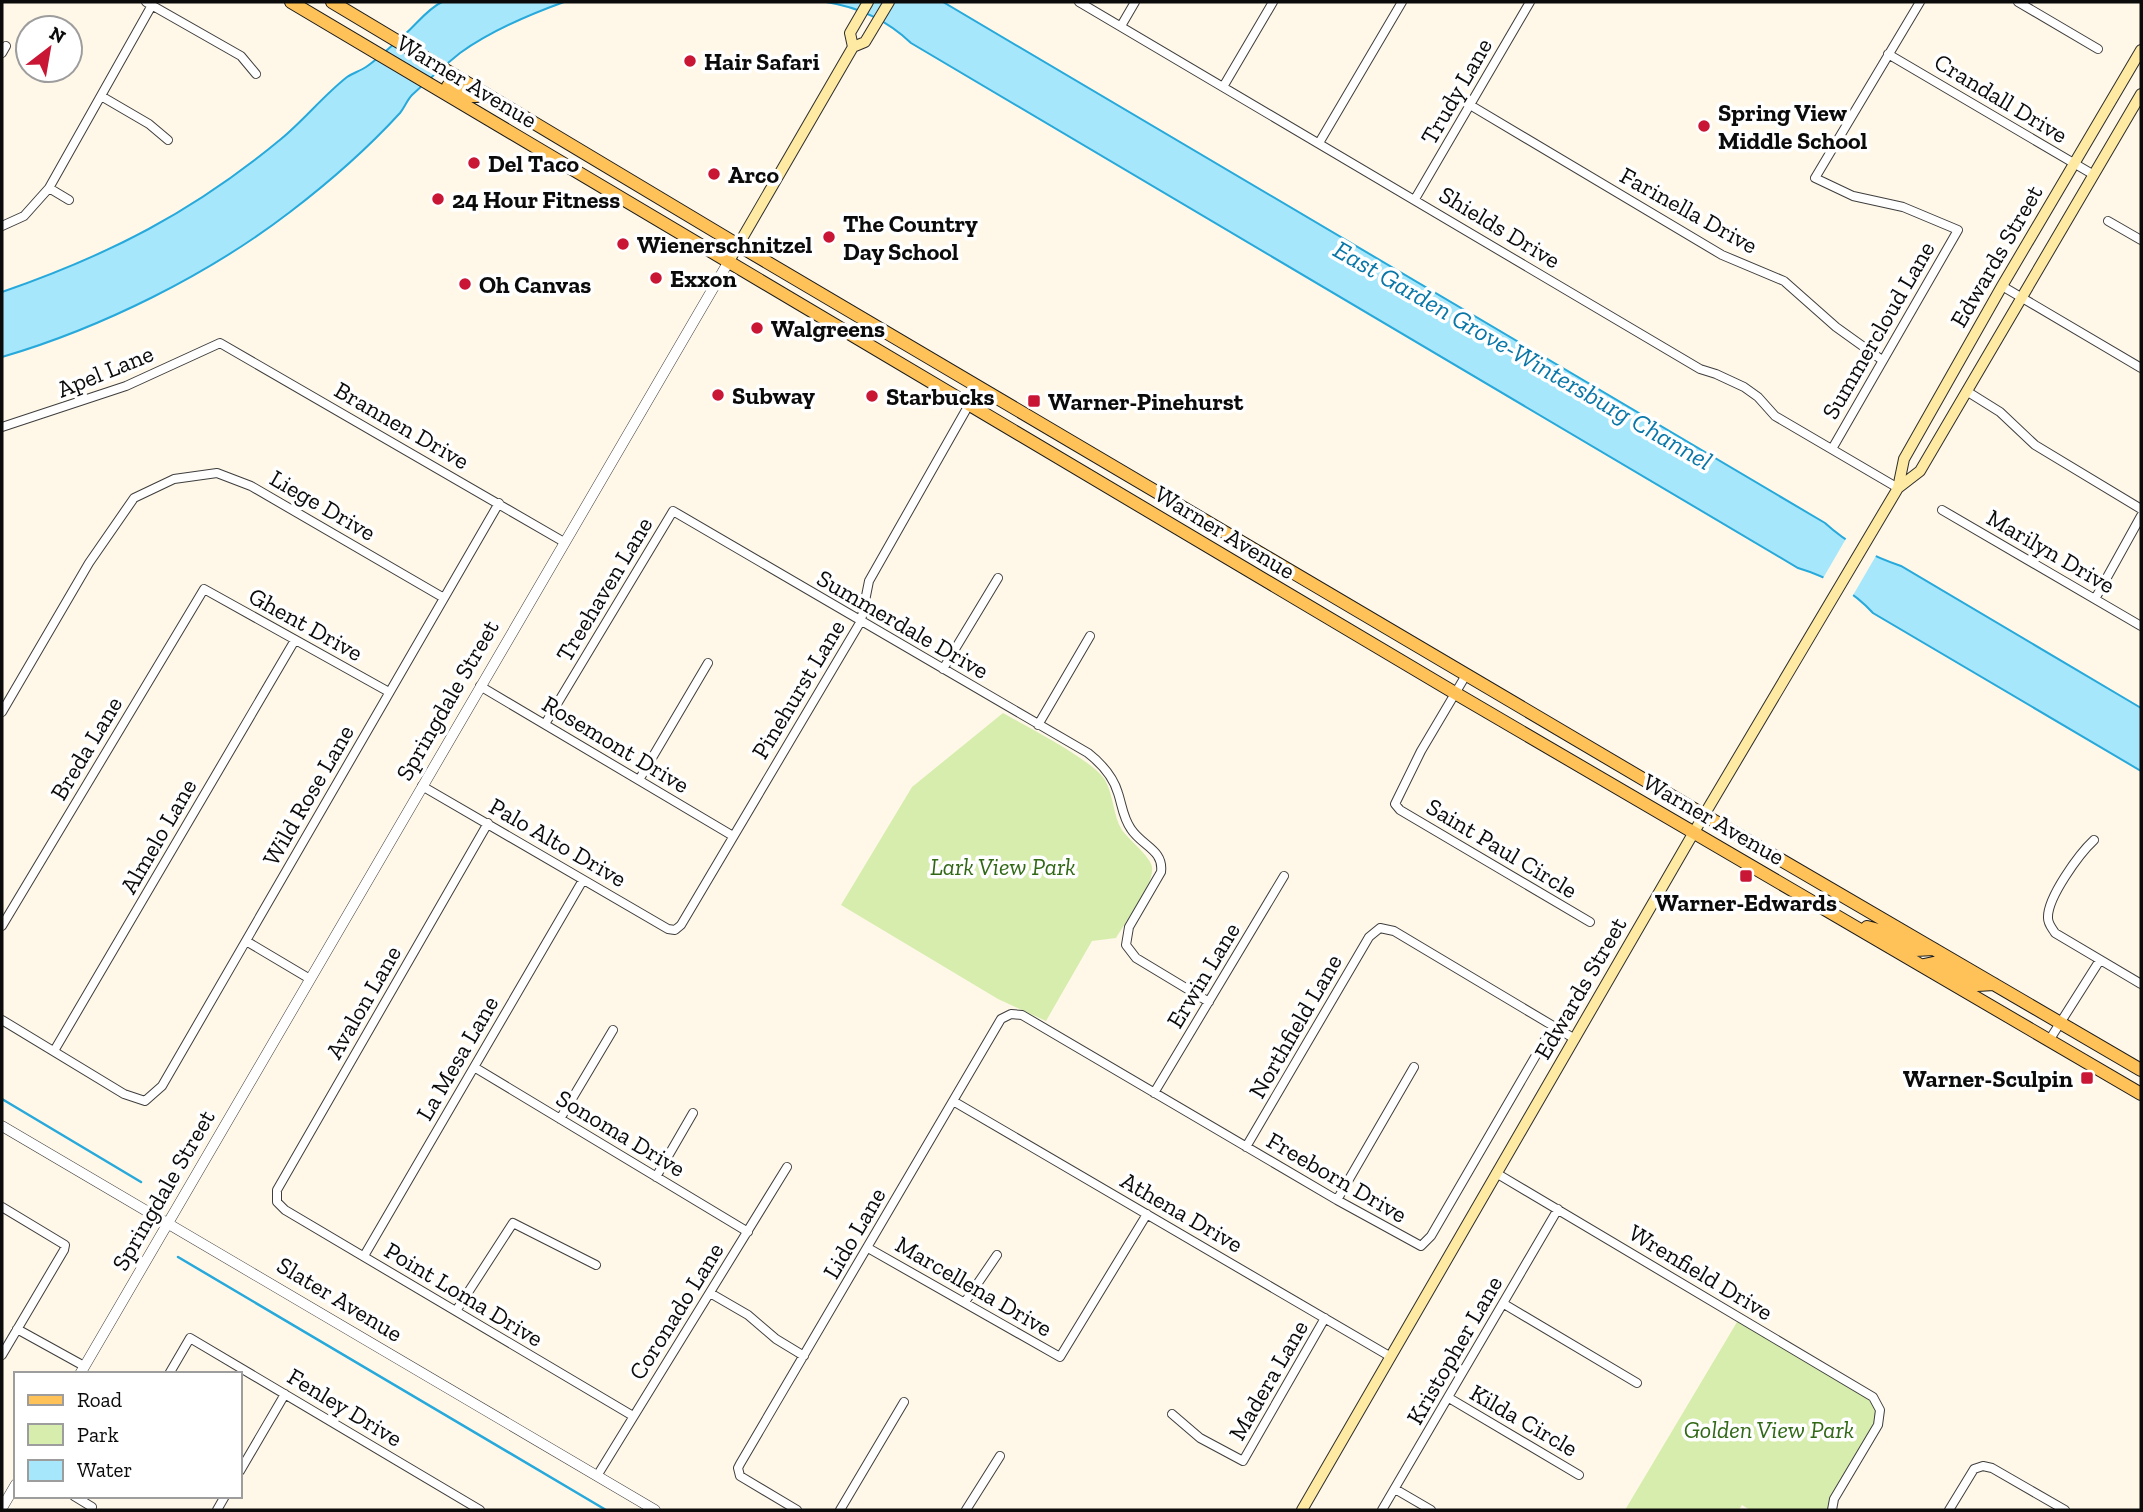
<svg xmlns="http://www.w3.org/2000/svg" width="2143" height="1512" viewBox="0 0 2143 1512" font-family="'Zilla Slab',serif">
	<style>
		.green { fill: #d7edae }
		.water { fill: #a7e7fc; stroke: #27a9db; stroke-width: 2 }
		.pier { fill: #fff8e8 }
		.lines { fill: none; stroke-linecap: round; stroke-linejoin: round }
		.stream { stroke: #27a9db; stroke-width: 2.5 }
		.minor-casing { stroke: #3e3e3e; stroke-width: 10 }
		.tertiary-casing { stroke: #3e3e3e; stroke-width: 11 }
		.secondary-casing { stroke: #2d2d2d; stroke-width: 12 }
		.primary-casing { stroke: #1c1c1c; stroke-width: 14 }
		.minor { stroke: #fff; stroke-width: 8 }
		.tertiary { stroke: #fff; stroke-width: 10 }
		.secondary { stroke: #ffeaa3; stroke-width: 10 }
		.primary { stroke: #ffc258; stroke-width: 12 }
		.poi-dot { fill: #c81634; stroke: #fff; stroke-width: 2.5 }
		.labels { text-anchor: middle; dominant-baseline: central; stroke-width: 7; stroke-linejoin: round; paint-order: stroke }
		.poi-label { font-size: 24px; font-weight: bold; fill: #0b0b0b; stroke: #fff; text-anchor: start }
		.street-label { font-size: 24px; fill: #0b0b0b; stroke: #fff }
		.park-label { font-size: 24px; font-style: italic; fill: #316816; stroke: #fff }
		.water-label { font-size: 26px; font-style: italic; fill: #0976a8; stroke: #fff }
	</style>
	<rect width="100%" height="100%" fill="#fff8e8"/>
	<path class="green" d="M1003,713C1026,726 1093,760 1105,780C1114,796 1113,816 1122,830C1129,840 1151,857 1152,867C1155,884 1125,923 1116,938L1092,941L1046,1021L998,999L841,905L912,787Z
		M1740,1317L1873,1397L1880,1410L1878,1425L1832,1510H1750L1742,1505L1739,1510H1625Z"/>
	<path class="water" d="M442,2H564C528,15 492,30 460,53C444,66 427,81 412,95C407,100 405,107 400,113C367,149 328,183 290,212C208,275 101,328 2,357V292C109,255 193,212 281,139C304,120 323,96 347,77C353,73 360,71 366,67C379,58 391,46 403,36C416,25 427,9 442,2Z
		M826,2H943L1825,523C1848,544 1872,556 1901,566L2141,708V771L1873,613C1852,590 1828,577 1798,568L911,43C888,21 858,7 826,2Z"/>
	<path class="pier" d="M1847,537L1877,554L1852,597L1822,580Z"/>
	<g class="lines">
		<path class="stream" d="M2,1099L141,1182
			M178,1257L606,1510"/>
		<defs>
			<path id="minor" d="M146,2L241,56L256,74
				M1079,2L1700,369L1716,374L1744,387L1758,397L1775,416L1898,488
				M2018,2L2098,49
				M1121,26L1135,2
				M2,53L6,46
				M1888,54L2094,175
				M1223,87L1273,2
				M101,96L149,124L168,140
				M1470,105L1722,255L1784,281L1836,327L1882,360
				M1319,143L1402,2
				M49,188L69,200
				M1415,199L1530,2
				M2108,221L2141,240
				M2,226L24,216L49,188L152,5
				M2002,286L2141,368
				M1968,392L2000,412L2035,445L2141,509
				M2,427L126,386L220,343L564,542
				M1832,449L1958,230L1903,207L1853,196L1815,178L1920,2
				M1942,510L2141,626
				M2095,599L2141,516
				M943,669L998,578
				M1466,675L1421,751L1395,804L1400,810L1590,922
				M480,686L733,836
				M2,712L89,563L134,498L174,479L217,473L251,486L444,598
				M545,724L673,511L1088,753C1102,764 1113,776 1118,793C1122,805 1123,818 1131,829C1142,846 1164,850 1161,872L1129,927L1126,945L1136,958L1209,1002
				M1038,725L1090,636
				M639,780L708,663
				M422,786L668,929L675,930L681,925L861,621L869,581L979,387
				M488,823L277,1190V1202L285,1210L633,1416
				M2094,840C2079,854 2047,898 2048,918C2048,924 2052,928 2055,933L2141,984
				M2,926L204,589L389,692
				M246,941L310,979
				M2,1020L124,1094L145,1101L162,1086L499,503
				M2050,1039L2100,960
				M54,1051L295,640
				M474,1067L748,1232
				M1154,1093L1284,876
				M953,1101L1391,1357
				M560,1119L613,1030
				M1246,1147L1369,937L1380,928L1394,931L1575,1039
				M1496,1173L1873,1397L1880,1410L1878,1425L1834,1499L1832,1510
				M656,1177L693,1113
				M1337,1200L1414,1067
				M2,1207L65,1245L64,1250L2,1355
				M868,1248L1060,1357L1147,1214
				M364,1256L583,880
				M710,1293L748,1315L776,1339L804,1356
				M965,1302L997,1255
				M1504,1304L1637,1383
				M456,1311L513,1223L596,1265
				M17,1329L84,1366
				M169,1374L190,1338L480,1510
				M1449,1398L1579,1475
				M1172,1414L1200,1438L1243,1461L1325,1318
				M240,1471L285,1394
				M597,1476L787,1167
				M1395,1489L1431,1510
				M74,1496L92,1507
				M217,1510L225,1496
				M797,1510L740,1476L738,1468L740,1464L1001,1019L1011,1014L1022,1015L1337,1200L1421,1246L1431,1236L1553,1026
				M840,1510L904,1402
				M966,1510L1000,1456
				M1382,1510L1558,1209
				M1949,1510L1974,1469L1983,1466L1992,1468L2065,1510"/>
			<path id="tertiary" d="M2,1126L655,1510
				M80,1374L729,261
				M2,1508L16,1484"/>
			<path id="secondary" d="M853,47L850,33L868,2
				M729,261L853,47L865,42L889,2
				M1898,488L1920,471L2141,94
				M1302,1510L1694,832L1898,488L1904,459L2002,286L2141,50"/>
			<path id="primary" d="M291,2L1455,693L2141,1094
				M332,2L738,245L1704,815L2141,1070
				M448,86L467,96H476L479,90
				M1867,927L1882,931L1915,950L1934,949
				M1924,965L1938,962L1977,985L1994,984"/>
		</defs>
		<use href="#minor" class="minor-casing"/>
		<use href="#tertiary" class="tertiary-casing"/>
		<use href="#secondary" class="secondary-casing"/>
		<use href="#primary" class="primary-casing"/>
		<use href="#minor" class="minor"/>
		<use href="#tertiary" class="tertiary"/>
		<use href="#secondary" class="secondary"/>
		<use href="#primary" class="primary"/>
	</g>
	<g class="poi-dot">
		<circle cx="690" cy="61" r="7"/>
		<circle cx="1704" cy="126" r="7"/>
		<circle cx="474" cy="163" r="7"/>
		<circle cx="714" cy="174" r="7"/>
		<circle cx="438" cy="199" r="7"/>
		<circle cx="829" cy="237" r="7"/>
		<circle cx="623" cy="244" r="7"/>
		<circle cx="656" cy="278" r="7"/>
		<circle cx="465" cy="284" r="7"/>
		<circle cx="757" cy="328" r="7"/>
		<circle cx="718" cy="395" r="7"/>
		<circle cx="872" cy="396" r="7"/>
		<rect x="1027" y="394" width="14" height="14" rx="3.5"/>
		<rect x="1739" y="869" width="14" height="14" rx="3.5"/>
		<rect x="2080" y="1071" width="14" height="14" rx="3.5"/>
	</g>
	<g class="labels">
		<g class="poi-label">
			<text x="704" y="61">Hair Safari</text>
			<text x="1718" y="112">Spring View<tspan x="1718" dy="28">Middle School</tspan></text>
			<text x="488" y="163">Del Taco</text>
			<text x="728" y="174">Arco</text>
			<text x="452" y="199">24 Hour Fitness</text>
			<text x="843" y="223">The Country<tspan x="843" dy="28">Day School</tspan></text>
			<text x="637" y="244">Wienerschnitzel</text>
			<text x="670" y="278">Exxon</text>
			<text x="479" y="284">Oh Canvas</text>
			<text x="771" y="328">Walgreens</text>
			<text x="732" y="395">Subway</text>
			<text x="886" y="396">Starbucks</text>
			<text x="1048" y="401">Warner-Pinehurst</text>
			<text x="1746" y="902" text-anchor="middle">Warner-Edwards</text>
			<text x="2073" y="1078" text-anchor="end">Warner-Sculpin</text>
		</g>
		<g class="street-label">
			<text transform="translate(467 81) rotate(31)">Warner Avenue</text>
			<text transform="translate(1456 91) rotate(-60)">Trudy Lane</text>
			<text transform="translate(2001 98) rotate(31)">Crandall Drive</text>
			<text transform="translate(1689 210) rotate(29)">Farinella Drive</text>
			<text transform="translate(1500 227) rotate(31)">Shields Drive</text>
			<text transform="translate(1996 256) rotate(-60)">Edwards Street</text>
			<text transform="translate(1878 330) rotate(-60)">Summercloud Lane</text>
			<text transform="translate(105 371) rotate(-22)">Apel Lane</text>
			<text transform="translate(402 425) rotate(30)">Brannen Drive</text>
			<text transform="translate(323 505) rotate(30)">Liege Drive</text>
			<text transform="translate(1225 532) rotate(31)">Warner Avenue</text>
			<text transform="translate(2051 551) rotate(30)">Marilyn Drive</text>
			<text transform="translate(604 589) rotate(-59)">Treehaven Lane</text>
			<text transform="translate(306 624) rotate(29)">Ghent Drive</text>
			<text transform="translate(903 624) rotate(30)">Summerdale Drive</text>
			<text transform="translate(798 689) rotate(-59)">Pinehurst Lane</text>
			<text transform="translate(447 700) rotate(-60)">Springdale Street</text>
			<text transform="translate(616 744) rotate(31)">Rosemont Drive</text>
			<text transform="translate(86 748) rotate(-59)">Breda Lane</text>
			<text transform="translate(308 795) rotate(-60)">Wild Rose Lane</text>
			<text transform="translate(1714 819) rotate(30)">Warner Avenue</text>
			<text transform="translate(158 836) rotate(-60)">Almelo Lane</text>
			<text transform="translate(558 842) rotate(30)">Palo Alto Drive</text>
			<text transform="translate(1502 848) rotate(31)">Saint Paul Circle</text>
			<text transform="translate(1203 975) rotate(-59)">Erwin Lane</text>
			<text transform="translate(1580 988) rotate(-60)">Edwards Street</text>
			<text transform="translate(363 1002) rotate(-60)">Avalon Lane</text>
			<text transform="translate(1295 1026) rotate(-60)">Northfield Lane</text>
			<text transform="translate(457 1058) rotate(-60)">La Mesa Lane</text>
			<text transform="translate(621 1133) rotate(31)">Sonoma Drive</text>
			<text transform="translate(1337 1177) rotate(30)">Freeborn Drive</text>
			<text transform="translate(163 1190) rotate(-60)">Springdale Street</text>
			<text transform="translate(1182 1212) rotate(30)">Athena Drive</text>
			<text transform="translate(854 1233) rotate(-60)">Lido Lane</text>
			<text transform="translate(1701 1272) rotate(31)">Wrenfield Drive</text>
			<text transform="translate(974 1286) rotate(30)">Marcellena Drive</text>
			<text transform="translate(464 1294) rotate(31)">Point Loma Drive</text>
			<text transform="translate(340 1299) rotate(31)">Slater Avenue</text>
			<text transform="translate(676 1311) rotate(-58)">Coronado Lane</text>
			<text transform="translate(1454 1350) rotate(-60)">Kristopher Lane</text>
			<text transform="translate(1268 1380) rotate(-60)">Madera Lane</text>
			<text transform="translate(345 1407) rotate(31)">Fenley Drive</text>
			<text transform="translate(1524 1420) rotate(30)">Kilda Circle</text>
		</g>
		<g class="park-label">
			<text x="1003" y="866">Lark View Park</text>
			<text x="1769" y="1429">Golden View Park</text>
		</g>
		<g class="water-label">
			<text transform="translate(1523 355) rotate(30)">East Garden Grove-Wintersburg Channel</text>
		</g>
	</g>
	<rect width="2143" height="1512" fill="none" stroke="#0b0b0b" stroke-width="7"/>
	<rect x="14" y="1372" width="228" height="126" fill="#ffffff" stroke="#9d9d9d" stroke-width="2"/>
	<rect x="28" y="1395" width="35" height="10" fill="#ffc258" stroke="#9d9d9d" stroke-width="2"/>
	<text x="77" y="1407" font-size="21" fill="#0b0b0b">Road</text>
	<rect x="28" y="1424" width="35" height="21" fill="#d7edae" stroke="#9d9d9d" stroke-width="2"/>
	<text x="77" y="1442" font-size="21" fill="#0b0b0b">Park</text>
	<rect x="28" y="1460" width="35" height="21" fill="#a7e7fc" stroke="#9d9d9d" stroke-width="2"/>
	<text x="77" y="1477" font-size="21" fill="#0b0b0b">Water</text>
	<g transform="translate(49 49) rotate(31)"><circle r="33" fill="#ffffff" stroke="#9d9d9d" stroke-width="2"/>
	<path d="M0-5L12 26L0 18L-12 26Z" fill="#c81634"/>
	<text y="-10" font-size="19" font-weight="bold" text-anchor="middle" fill="#0b0b0b">N</text>
	</g>
</svg>
